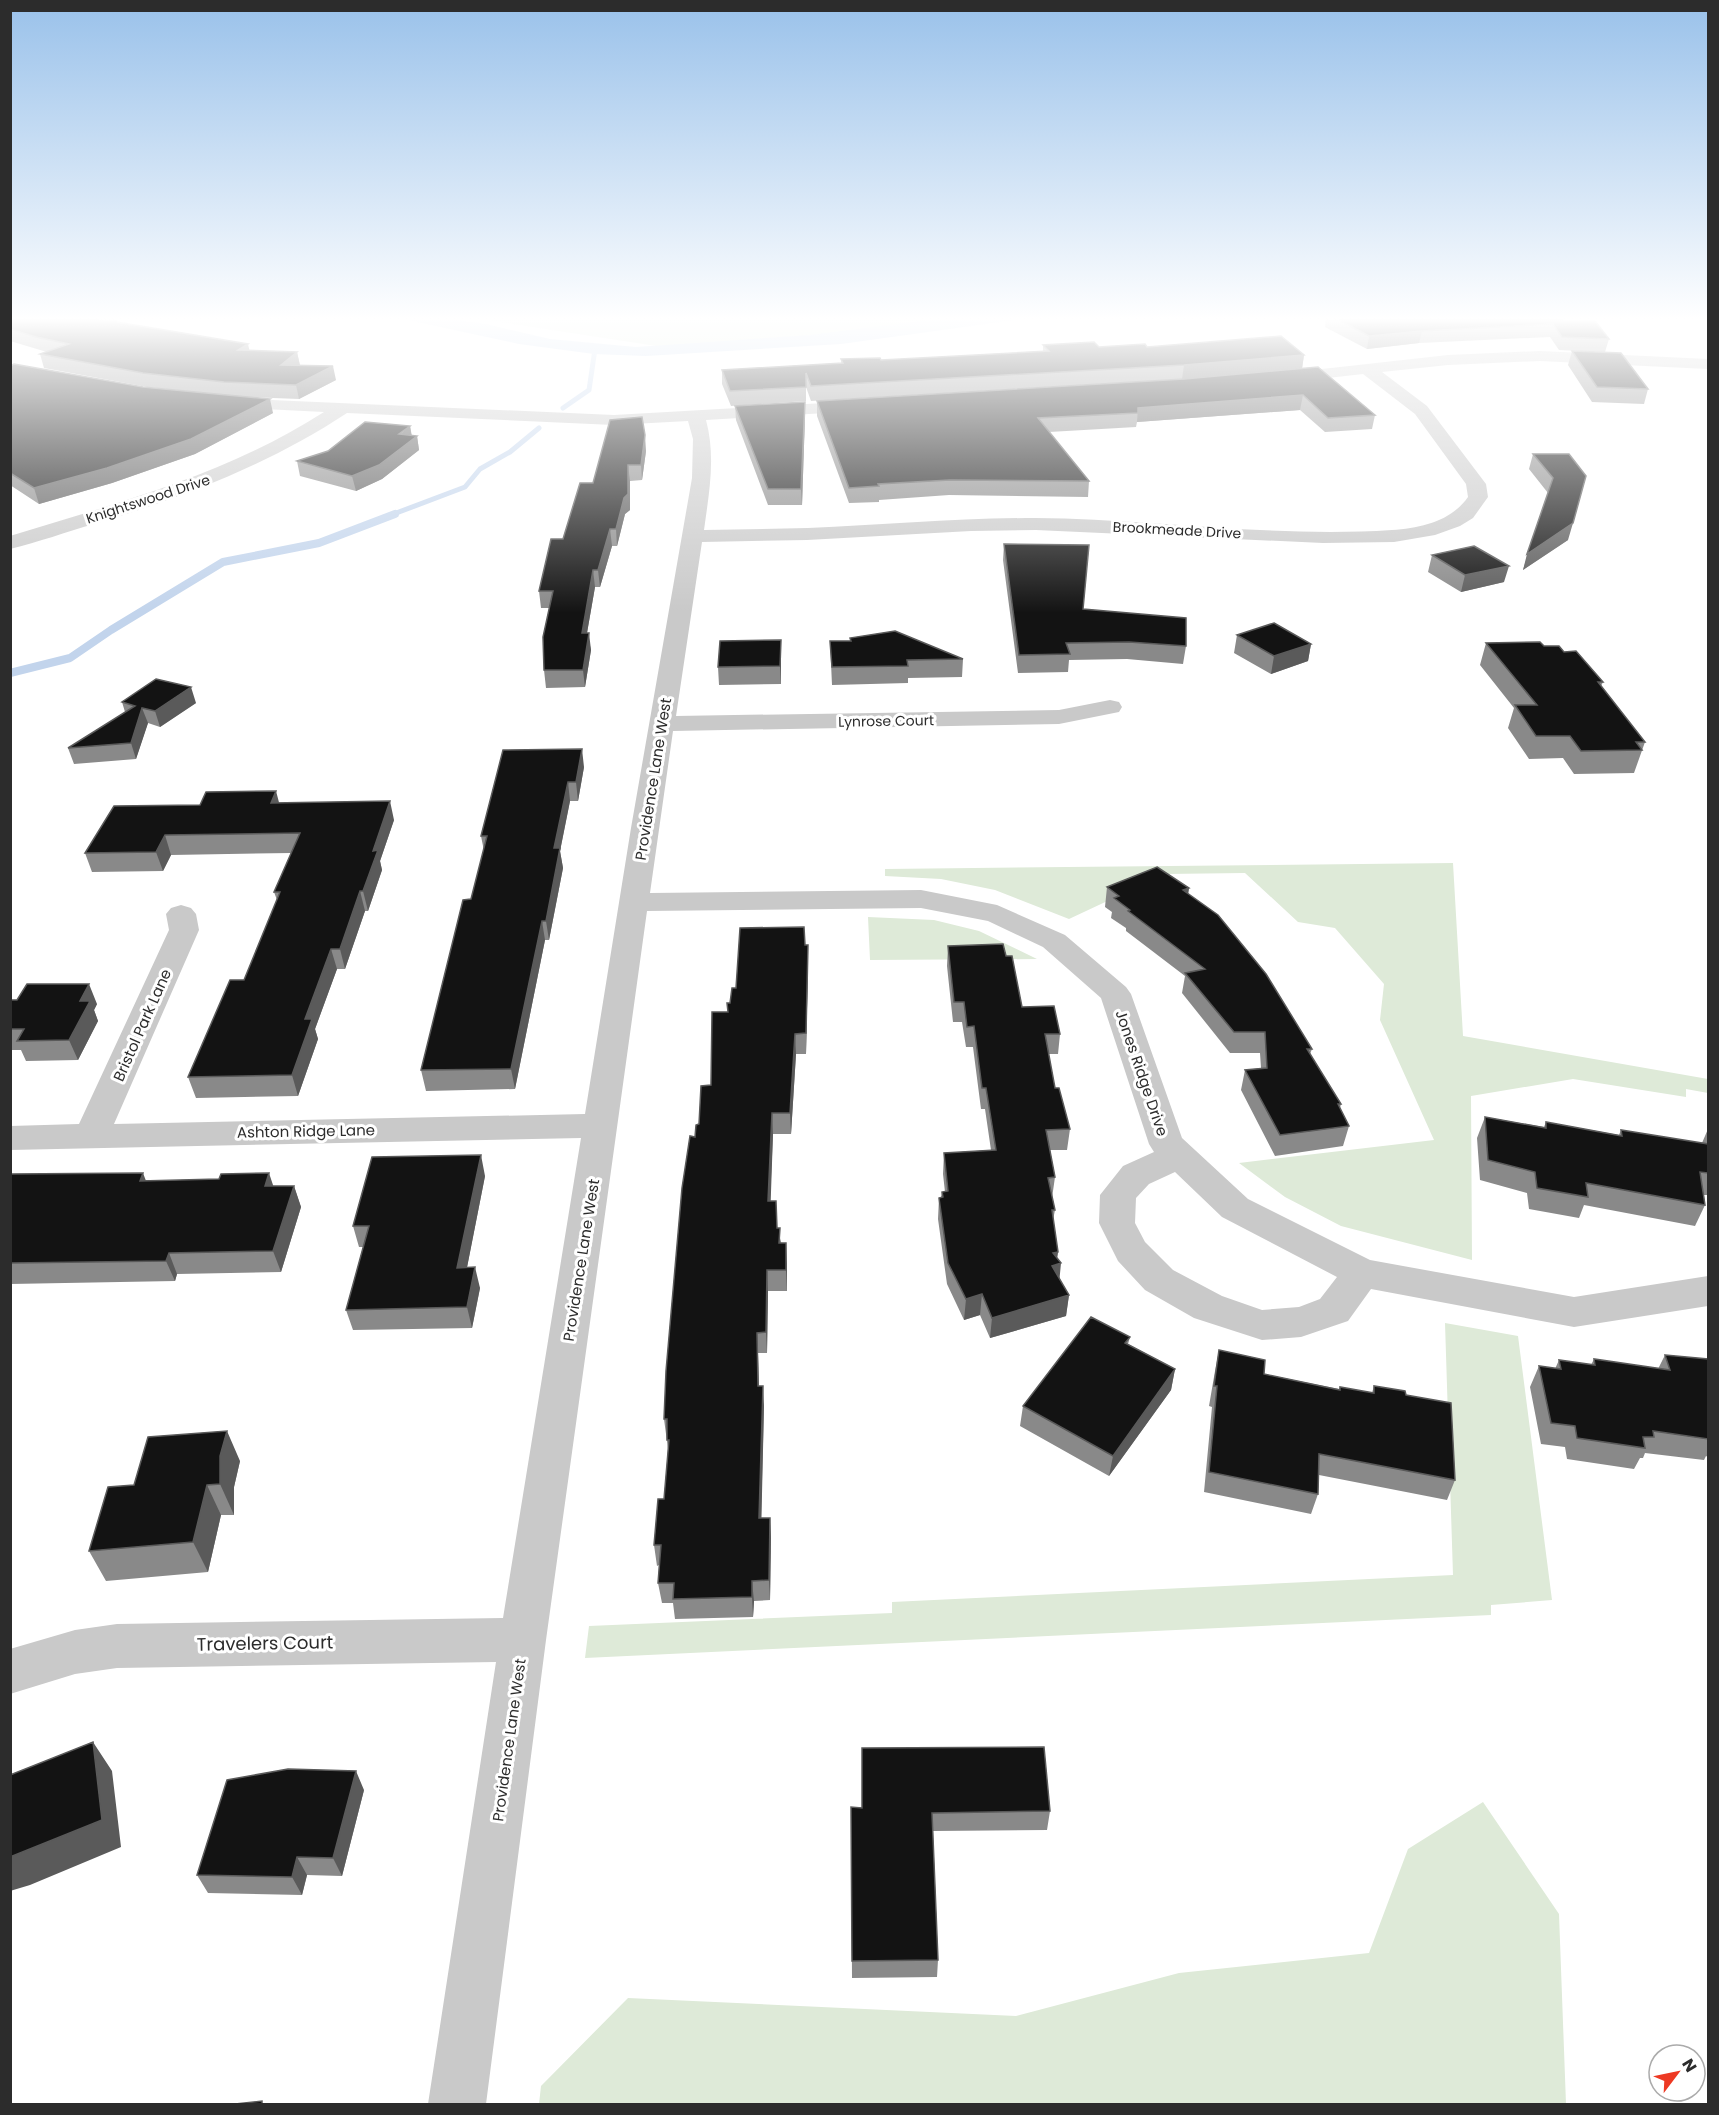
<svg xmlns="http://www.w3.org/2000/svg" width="1719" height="2115" viewBox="0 0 1719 2115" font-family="Poppins,sans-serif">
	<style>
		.green { fill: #deead8 }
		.water { fill: #c2d4ec }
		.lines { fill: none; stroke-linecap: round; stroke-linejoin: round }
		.stream-far1 { stroke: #c2d4ec; stroke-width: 5 }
		.stream { stroke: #c2d4ec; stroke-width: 8 }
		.minor { fill: #c9c9c9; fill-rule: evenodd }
		.wall { fill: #898989 }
		.shaded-wall { fill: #5a5a5a }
		.building { fill: #131313; stroke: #5a5a5a; stroke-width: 1.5 }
		.labels { text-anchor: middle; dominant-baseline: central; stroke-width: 6; stroke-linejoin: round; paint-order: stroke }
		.far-street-label { font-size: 14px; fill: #2c2c2c; stroke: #fff }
		.street-label { font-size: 15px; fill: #2c2c2c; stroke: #fff }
		.near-street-label { font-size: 18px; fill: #2c2c2c; stroke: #fff }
	</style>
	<rect width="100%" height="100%" fill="#fff"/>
	<path class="green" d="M467,317H1000L676,349Z
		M1453,863L1463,1036L1708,1079V1093L1686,1089V1097L1573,1079L1471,1096L1472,1260L1341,1226L1285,1197L1239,1163L1434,1140L1380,1020L1384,984L1335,928L1298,922L1245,873L1165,874L1069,919L995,890L941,879L885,876V869Z
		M868,917L934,920L979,931L1037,959L870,960Z
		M1445,1323L1518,1336L1552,1600L1491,1605V1615L585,1658L589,1626L892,1613V1602L1453,1575Z
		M1483,1802L1559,1914L1566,2104H539L541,2086L628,1998L1016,2016L1179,1973L1369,1953L1408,1849Z"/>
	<path class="water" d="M394,317H438L486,324L550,339L636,347L810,335L951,317H1037L841,344L646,356L594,354L519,344Z"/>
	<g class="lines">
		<path class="stream-far1" d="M563,408L589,390L595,349
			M391,515L465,487L480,469L510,452L539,428"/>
		<path class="stream" d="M10,673L70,658L111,630L223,562L319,543L395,514"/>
		<path class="minor" d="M1540,351L1708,359V369L1540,361L1448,365L1382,372L1427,406L1486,484L1488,497L1473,518L1460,526L1435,535L1394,542L1323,543L1036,530L971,531L807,540L702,542L676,716L1059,710L1110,700L1119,702L1122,707L1119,712L1059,724L673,731L650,893L921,890L997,905L1065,935L1126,987L1131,994L1182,1138L1248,1199L1370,1260L1574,1297L1708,1276V1306L1574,1327L1371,1289L1348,1321L1301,1337L1262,1340L1194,1318L1145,1290L1118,1261L1099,1223L1100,1195L1123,1166L1154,1152L1149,1144L1101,998L1043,947L988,921L921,908L647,911L546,1640L486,2104H428L496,1662L117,1668L75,1674L10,1694V1649L75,1630L117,1624L503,1618L581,1138L10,1150V1126L79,1124L169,930L166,914L171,908L181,905L191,908L196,914L199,930L114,1124L585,1114L631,828L692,478L693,439L688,421L614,425L347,413C268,465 184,497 94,524C66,532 39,542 10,549V536C118,503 228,474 324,412L222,407L219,403L222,399L228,398L614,415L860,401L866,402L869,406L866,410L860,411L706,420C716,457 709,493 704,530C739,529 773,529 808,528C884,525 959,518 1035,518C1154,519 1273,538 1392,530C1422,528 1451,521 1468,497L1466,484L1415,414L1363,374L1283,383L1277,382L1275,378L1277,374L1448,355ZM1175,1172L1222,1217L1337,1277L1320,1299L1299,1307L1262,1310L1222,1296L1173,1270L1145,1242L1135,1223L1136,1198L1149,1184Z"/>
	</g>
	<path class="wall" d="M10,317H116L118,322L249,351L297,352L300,365L336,380L299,399L249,397L273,413L195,454L112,483L39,504L10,485V366L143,387L187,391L147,387L44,368L40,354L47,352L10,341Z
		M1326,317H1564V320L1609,339L1605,352L1559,350L1550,337L1419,343L1367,349L1325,327Z
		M1043,345L1099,347H1147L1304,355L1302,368L1375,415L1372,429L1325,432L1300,410L1137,422L1136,427L1049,432L1089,481L1088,497L949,495L879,500V502L849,503L817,416V401L1184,379L1256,373L1182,379L811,401L806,387V401L731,406L722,384V370L841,363V359L881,360L1043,351Z
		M1572,351L1648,389L1644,404L1592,402L1568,365Z
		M735,406L805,416L802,505H768L736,420Z
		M410,426L412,436H417L419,450L382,479L356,491L300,476L297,461Z
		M646,451L642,480L630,481V510L625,514L617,546H612L600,587H595L587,633L591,650L585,687L546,688L544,670L549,608H541L539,591L563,539L593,483Z
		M1533,454H1569L1568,540L1523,570L1548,493L1529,469Z
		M1004,544L1083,609L1186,646L1183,664L1127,659L1069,660L1068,672L1018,673L1003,560Z
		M1432,555L1504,582L1461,592L1428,572Z
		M1237,635L1311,644L1308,661L1271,674L1234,653Z
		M850,638L963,659L962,677L908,678V683L832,685L830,641H850Z
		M781,640V684L719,685L718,667Z
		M1486,643L1544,646L1564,652L1603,682L1601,686L1645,742L1634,773L1574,774L1563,758L1529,759L1508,728L1514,708L1480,665Z
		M122,702L196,703L160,727L148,723L136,759L74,764L68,748L125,712Z
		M584,767L578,801H570L560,851L563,868L549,940H545L515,1089L426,1091L421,1070L471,899L484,851L481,836Z
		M279,803L394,820L380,861L382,870L368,911H365L345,969H337L315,1029L318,1039L298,1096L196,1098L188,1077L244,980L277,900L274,892L291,853L171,855L163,871L92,872L85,853L200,805Z
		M1107,887L1189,888L1188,894L1312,1049L1310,1054L1341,1104L1340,1108L1349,1126L1343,1146L1275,1156L1241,1090L1245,1070L1261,1068L1260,1053H1230L1182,993L1185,976L1126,931V928L1111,918L1112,912L1105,907Z
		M805,945L808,965L806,1054H796L791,1134H773L770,1201L787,1264V1291H768L767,1353H758L759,1386L764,1406L761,1518H770L771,1538L770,1600L754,1601L753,1617L675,1619L673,1603H662L658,1583L659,1565L657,1566L654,1545L664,1499L668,1449L664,1419L695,1137L711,1085L728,1012L736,988Z
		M948,946L1006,956L1022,1007L1060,1034L1058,1054H1048L1055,1088L1070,1129L1067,1150H1050L1055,1177L1052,1198L1055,1210L1053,1220L1058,1252L1057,1258L1059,1278L1069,1295L1066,1316L990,1338L980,1315L964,1320L947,1284L938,1219L939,1198L941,1197L942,1192H945L943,1174L944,1153L991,1150L985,1109H981L973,1047H966L962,1022H953L947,966Z
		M10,1000L97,1004L94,1010L98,1021L78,1060L26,1061L21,1050H10Z
		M1485,1117L1544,1127L1546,1122L1619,1135L1621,1130L1702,1143L1708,1129V1195H1704L1705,1205L1695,1226L1584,1205L1579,1218L1529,1209L1527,1193L1480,1180L1477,1138Z
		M10,1174L274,1186H294L301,1207L281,1272L177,1274L175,1281L10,1284Z
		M485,1176L467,1267L480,1288L472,1328L353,1330L346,1310L363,1247H359L353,1226Z
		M1130,1337L1128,1344L1175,1369L1171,1390L1109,1476L1020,1426L1023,1406Z
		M1219,1350L1264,1374L1339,1389L1340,1387L1372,1393L1374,1386L1406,1395L1455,1480L1447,1500L1319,1475L1318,1494L1311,1514L1204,1492L1212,1407L1209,1406L1215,1371Z
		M1665,1355L1708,1359V1457L1706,1456L1704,1460L1645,1453L1643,1458H1640L1634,1469L1567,1459L1565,1447L1541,1444L1530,1387L1539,1366L1555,1369L1559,1360L1591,1365L1594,1359L1658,1369Z
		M240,1461L234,1487V1515H221L208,1572L106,1581L89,1551L134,1485Z
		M364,1790L342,1876L307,1875L302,1895L208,1893L197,1875Z
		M851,1807L1050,1811L1047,1830L933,1831L938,1960L937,1977L852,1978Z"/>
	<path class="shaded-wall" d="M105,317H116L119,327L99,319Z
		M1422,331L1419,343L1367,349L1369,336Z
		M248,344L251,357L238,350Z
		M297,352L300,366L281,365Z
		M1304,355L1302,369L1182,379L1184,365Z
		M333,366L336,380L299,399L296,385Z
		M1303,395L1300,410L1137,422L1138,408Z
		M270,399L273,413L195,454L112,483L39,504L34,488Z
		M805,402V416L802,505L801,489Z
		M410,426L412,439L417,436L419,450L382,479L356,491L352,476Z
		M645,435L646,451L642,480L641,465Z
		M628,465L630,481V510L625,514L617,546L616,529Z
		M1573,523L1568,540L1523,570L1527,554Z
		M610,529L612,546L600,587L598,570Z
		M1509,566L1504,582L1461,592L1465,575Z
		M593,570L595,587L584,650L582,633Z
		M589,633L591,650L585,687L583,670Z
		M781,640V684L780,666Z
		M1311,644L1308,661L1271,674L1274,656Z
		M191,687L196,703L160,727L155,711Z
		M142,708L148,723L136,759L131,743Z
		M582,749L584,767L578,801L576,782Z
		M568,782L570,801L560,851L563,868L549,940L546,921L554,848Z
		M276,791L281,810L271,803Z
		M390,801L394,820L380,861L382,870L368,911L363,891L373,851Z
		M165,835L171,855L163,871L156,852Z
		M1189,888L1186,907L1183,890Z
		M360,891L365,911L345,969L340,949Z
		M542,921L545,940L515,1089L511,1069Z
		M808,945V965L806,1054V1033Z
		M331,949L337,969L315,1029L318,1039L298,1096L292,1075L305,1019Z
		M89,984L97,1004L94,1010L98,1021L78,1060L69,1040L80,1001Z
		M795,1034L796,1054L791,1134L790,1113Z
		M772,1113L773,1134L770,1221L768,1201Z
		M481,1155L485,1176L463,1288L457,1268Z
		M143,1173L151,1194L140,1181Z
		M269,1173L276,1194L265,1186Z
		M294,1186L301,1207L281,1272L273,1251Z
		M786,1243L787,1264V1291L786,1270Z
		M1058,1252L1056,1265L1061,1263L1059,1284L1051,1274L1053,1253Z
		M169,1253L177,1274L175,1281L166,1261Z
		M475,1267L480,1288L472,1328L467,1307Z
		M767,1270L768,1291L767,1353L766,1332Z
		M982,1294L980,1315L964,1320L966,1299Z
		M1069,1295L1066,1316L990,1338L992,1318Z
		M757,1333L758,1353L759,1406L758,1386Z
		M1175,1369L1171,1390L1109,1476L1113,1456Z
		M763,1386L764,1406L761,1538L759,1518Z
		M227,1431L240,1461L234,1487V1515L220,1484V1456Z
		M207,1485L221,1515L208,1572L193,1542Z
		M770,1518L771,1538L770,1600L769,1580Z
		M752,1581L754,1601L753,1617L752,1597Z
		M93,1742L112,1771L121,1847L30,1885L10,1891V1857Z
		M356,1771L364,1790L342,1876L333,1858Z
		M297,1857L307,1875L302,1895L292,1877Z"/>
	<path class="building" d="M10,317H105L99,319L248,344L238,350L297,352L281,365L333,366L296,385L224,382L143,373L40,354L69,344L36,337L10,329Z
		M1333,317H1564V320L1595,321L1609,339L1562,337L1553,324L1422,331L1369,336Z
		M1281,336L1304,355L1184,365L811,386L806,373V387L730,391L722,370L843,363L841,359L880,358L881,360L1049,351L1043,345L1094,342L1099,347L1145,344L1147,347Z
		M1572,351L1621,353L1648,389L1597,387Z
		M14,364L143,387L270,399L191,439L107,468L34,488L10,473V366Z
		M1318,367L1375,415L1328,418L1303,395L1138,408V413L1038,418L1089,481L950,480L878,484L879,486L849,488L817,401L1184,379Z
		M805,402L801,489H768L735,406Z
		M642,417L645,435L641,465H628V494L624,498L616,529H610L598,570H593L582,633H589L583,670H544L543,637L553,591H539L551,539H563L580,483H593L610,420Z
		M365,422L410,426L399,434L417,436L379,465L352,476L297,461L328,451Z
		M1533,454H1569L1586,476L1573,523L1527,554L1553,478Z
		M1004,544L1089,545L1083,609L1186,618V646L1129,642L1066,643L1070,654L1019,655Z
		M1474,546L1509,566L1465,575L1432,555Z
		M1274,623L1311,644L1274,656L1237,635Z
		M895,631L963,659L907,660L908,666L832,667L830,641H851L850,638Z
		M781,640L780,666L718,667L720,641Z
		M1540,642L1544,646H1559L1564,652L1576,651L1603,682H1598L1645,742H1636L1642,750L1581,751L1570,736H1536L1515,705H1537L1486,643Z
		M156,679L191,687L155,711L142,708L131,743L68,748L135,706L122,702Z
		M582,749L576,782H568L554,848H560L546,921H542L511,1069L421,1070L463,900L471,899L487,836H481L503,750Z
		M276,791L271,803L390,801L373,851L378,850L363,891H360L340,949H331L305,1019H312L292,1075L188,1077L230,980H244L280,892H274L300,833L165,835L156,852L85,853L114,806L200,805L206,792Z
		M1157,867L1189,888L1183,890L1218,915L1266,974L1312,1049H1307L1341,1104H1338L1349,1126L1280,1135L1245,1070L1267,1068L1265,1032H1234L1185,973L1205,969L1128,911L1130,910L1114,898L1119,896L1107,887Z
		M804,927L805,945H808L806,1033L795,1034L790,1113H772L768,1201H776L777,1228H780L779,1243H786V1270H767L766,1332L757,1333L758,1386H763L759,1518H770L769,1580L752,1581V1597L673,1599L674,1583H658L661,1545H654L658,1499H664L669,1440H667V1419H664L666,1371L682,1188L690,1136L695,1137L696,1125L699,1124L701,1086L711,1085L712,1012H728L727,1003H730L732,988H736L740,928Z
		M1003,944L1006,956H1012L1022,1007L1054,1006L1060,1034H1045L1055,1088H1059L1070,1129L1046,1130L1055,1177L1048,1178L1055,1210H1052L1058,1252L1053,1253L1061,1263L1052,1266L1069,1295L992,1318L982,1294L966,1299L948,1263L939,1198L943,1197L942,1192L948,1191L944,1153L996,1150L986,1088H982L974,1026L967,1027L964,1002H954L948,946Z
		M27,984H89L80,1001H90L69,1040L17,1041L24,1029H10V1000H17Z
		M1485,1117L1546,1128V1122L1622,1136L1621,1130L1708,1144V1173L1700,1172L1705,1205L1586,1183L1588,1197L1537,1188L1535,1172L1488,1160Z
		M481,1155L457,1268L475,1267L467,1307L346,1310L369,1226H353L372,1157Z
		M143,1173L140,1181L219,1179L221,1174L269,1173L265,1186H294L273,1251L169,1253L166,1261L10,1263V1174Z
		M1091,1317L1130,1337L1125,1343L1175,1369L1113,1456L1023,1406Z
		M1219,1350L1265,1360L1264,1374L1340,1390V1387L1374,1393V1386L1405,1391L1406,1395L1451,1403L1455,1480L1319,1454L1318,1494L1209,1472L1217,1386H1214Z
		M1665,1355L1708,1359V1439L1653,1431L1654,1437H1643L1645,1448L1577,1438L1575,1426L1551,1423L1539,1366L1561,1369L1559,1360L1595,1365L1594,1359L1670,1370Z
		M227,1431L220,1456V1484L207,1485L193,1542L89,1551L108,1487L134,1485L148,1437Z
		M93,1742L102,1820L10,1857V1775Z
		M1044,1747L1050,1811L932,1813L938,1960L852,1961L851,1807L862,1808V1748Z
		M288,1769L356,1771L333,1858L297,1857L292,1877L197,1875L227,1780Z
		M262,2101V2104H235Z"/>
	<linearGradient id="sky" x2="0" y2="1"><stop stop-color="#99c1ea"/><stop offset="0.52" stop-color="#fff"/><stop offset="1" stop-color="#fff" stop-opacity="0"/></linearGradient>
	<rect width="1719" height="613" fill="url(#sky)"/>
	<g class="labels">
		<g class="far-street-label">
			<text transform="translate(148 499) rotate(-18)">Knightswood Drive</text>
			<text transform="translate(1177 530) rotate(3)">Brookmeade Drive</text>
			<text transform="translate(886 721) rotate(-1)">Lynrose Court</text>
		</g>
		<g class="street-label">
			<text transform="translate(653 779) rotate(-81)">Providence Lane West</text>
			<text transform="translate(142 1025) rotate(-66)">Bristol Park Lane</text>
			<text transform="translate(1142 1073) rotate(71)">Jones Ridge Drive</text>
			<text transform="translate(306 1131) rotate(-1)">Ashton Ridge Lane</text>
			<text transform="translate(581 1260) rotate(-81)">Providence Lane West</text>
			<text transform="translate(509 1740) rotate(-82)">Providence Lane West</text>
		</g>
		<g class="near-street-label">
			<text transform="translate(265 1643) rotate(-1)">Travelers Court</text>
		</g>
	</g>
	<rect width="1719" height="2115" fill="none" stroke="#2c2c2c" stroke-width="24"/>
	<g transform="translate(1677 2073) rotate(58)"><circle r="28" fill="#ffffff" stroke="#ababab" stroke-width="1.5"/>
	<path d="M0-4.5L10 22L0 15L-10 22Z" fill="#ed3923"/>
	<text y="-9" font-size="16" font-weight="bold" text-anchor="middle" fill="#2c2c2c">N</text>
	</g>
</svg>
